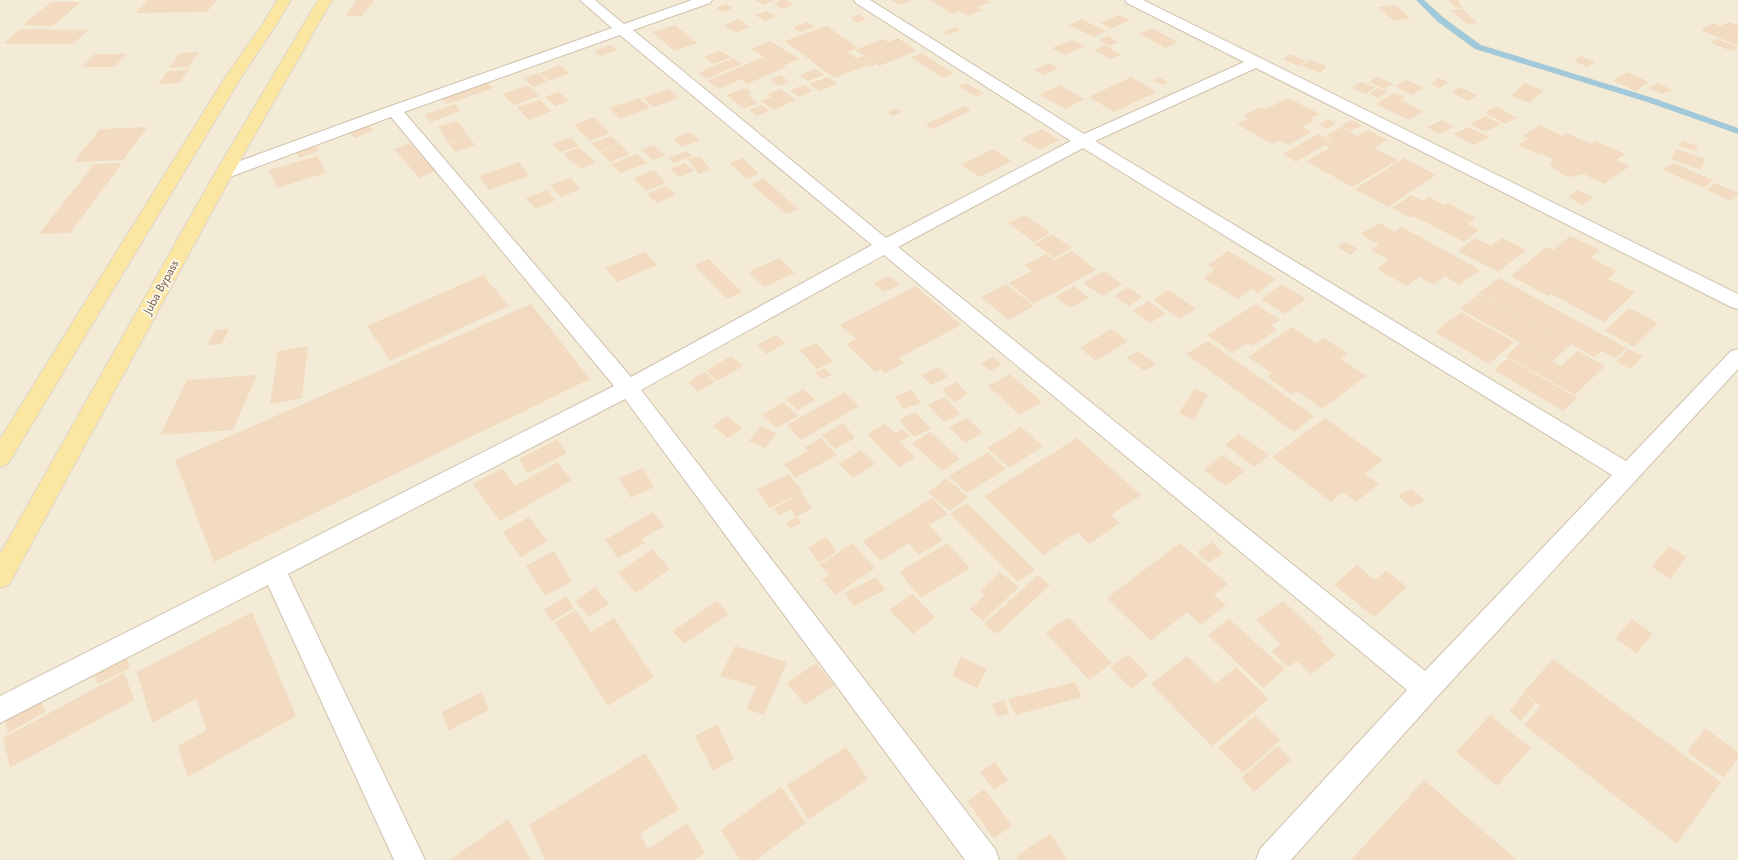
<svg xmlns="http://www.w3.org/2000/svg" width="1738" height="860" viewBox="0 0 1738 860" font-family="Jost,sans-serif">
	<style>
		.residential { fill: #f4ebd7 }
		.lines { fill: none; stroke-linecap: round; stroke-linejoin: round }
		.stream { fill: #a2c9d9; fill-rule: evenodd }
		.building { fill: #f2dbc0 }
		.minor-casing { stroke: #cfc1ae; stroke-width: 2 }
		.primary-casing { stroke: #dcd6d0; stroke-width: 2 }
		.minor { fill: #fff; fill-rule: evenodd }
		.primary { fill: #fbe6a2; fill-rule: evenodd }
		.labels { text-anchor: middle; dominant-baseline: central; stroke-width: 3.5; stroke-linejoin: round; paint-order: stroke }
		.street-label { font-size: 12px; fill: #78614c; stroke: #fffbef }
	</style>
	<rect width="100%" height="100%" fill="#fdf8e9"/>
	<path class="residential" d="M0,0H1738V860H0Z"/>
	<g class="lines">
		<path class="stream" d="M1416,0H1424L1444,18L1481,45L1653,98L1738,128V134L1647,102L1475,49L1438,22Z"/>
	</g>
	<path class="building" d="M148,0H217L207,12L135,13Z
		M357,0H374L362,16H345Z
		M755,0H775L763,5Z
		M782,0H787L793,5L781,9L774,3Z
		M891,0H912L899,5Z
		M930,0H988L991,2L978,7L983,10L968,16L960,11L953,14Z
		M1449,0H1458L1463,8L1454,7Z
		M51,2H81L53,26L23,25Z
		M726,4L733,8L722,12L716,8Z
		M1395,5L1410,18L1394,21L1378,7Z
		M1462,9L1478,23L1467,24L1451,10Z
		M766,11L776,16L765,21L755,15Z
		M859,14L866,20L857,23L850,18Z
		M1119,15L1130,20L1111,29L1100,23Z
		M738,19L750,27L736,33L724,25Z
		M1081,19L1106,31L1094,37L1069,25Z
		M807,22L815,27L800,32L793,27Z
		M1729,22L1738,25V46L1701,30L1713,23L1720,26Z
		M675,25L697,43L674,51L652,32Z
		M827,26L858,48L847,52L856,58L863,56L876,65L870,67L863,64L866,66L834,78L785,41Z
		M955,27L960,30L947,35L942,32Z
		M1152,28L1177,42L1165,48L1139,33Z
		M20,29L88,30L73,44H4Z
		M1108,36L1118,42L1109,46L1099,40Z
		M898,38L917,51L879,66L855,50L883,39L888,42Z
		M1718,39L1738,48L1731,51L1710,42Z
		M1073,40L1085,47L1064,55L1052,48Z
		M770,41L799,59L783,66L786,67L747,84L741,79L719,89L707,81L764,57L751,49Z
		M611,45L617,50L600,56L594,51Z
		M1105,45L1121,55L1110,59L1094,50Z
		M720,51L731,57L714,64L704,57Z
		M199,52L188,67L169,68L180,53Z
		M922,53L954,74L943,78L911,57Z
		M95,54H127L114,67H82Z
		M1290,54L1306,61L1298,66L1283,59Z
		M1581,56L1595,62L1587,67L1574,61Z
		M733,58L742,64L706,79L698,73Z
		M1309,60L1327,66L1320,73L1302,66Z
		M1049,63L1058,68L1043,75L1034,70Z
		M559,65L569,73L549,81L540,73Z
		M816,69L824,75L808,81L799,75Z
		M189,70L179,83L158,84L168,71Z
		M1627,72L1649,82L1636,91L1613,81Z
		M538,73L547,82L533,87L524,78Z
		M781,75L789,82L778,86L770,79Z
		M828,77L838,84L819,91L809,84Z
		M1131,77L1157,92L1114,112L1089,97Z
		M1159,77L1168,82L1162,85L1152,81Z
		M1377,77L1393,84L1384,89L1369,82Z
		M1438,78L1448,82L1440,88L1431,84Z
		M1406,80L1424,88L1412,95L1395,86Z
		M486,82L493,88L447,104L441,98Z
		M1361,82L1375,87L1366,94L1352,88Z
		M966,83L984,93L976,97L959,86Z
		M1525,83L1544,90L1530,103L1511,96Z
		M1658,83L1672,90L1662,94L1648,88Z
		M528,85L539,96L514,105L503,94Z
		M804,85L813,91L799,97L790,90Z
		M1059,85L1084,99L1065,109L1040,95Z
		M1460,87L1477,95L1469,101L1452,93Z
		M746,88L752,93L748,95L758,103L744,109L727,95Z
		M1378,88L1387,92L1378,98L1369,94Z
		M669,89L679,98L653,107L643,98Z
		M781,89L796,100L773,110L761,101L771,97L768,94Z
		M559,92L569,101L555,106L545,97Z
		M1394,93L1405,97L1401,100L1423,111L1409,120L1376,104Z
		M639,98L650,108L620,119L609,108Z
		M1288,98L1320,114L1310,119L1314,121L1302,127L1311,132L1288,145L1279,140L1272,144L1237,124L1248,119L1243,116L1261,107L1266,109Z
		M540,100L551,111L529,120L517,107Z
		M455,104L461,111L431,122L424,115Z
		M762,105L769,111L757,116L749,110Z
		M964,106L971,110L933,129L925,125Z
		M1497,107L1517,118L1505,124L1484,112Z
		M896,108L902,112L893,116L887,112Z
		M1485,116L1501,124L1485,132L1470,124Z
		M594,117L610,133L590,141L574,125Z
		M1328,119L1336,123L1327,129L1319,125Z
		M1351,120L1362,125L1351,131L1341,126Z
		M1442,120L1454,127L1439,134L1427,127Z
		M457,121L468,136L448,142L438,127Z
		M367,124L374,130L355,138L348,132Z
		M1540,125L1562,136L1567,133L1591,144L1596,141L1625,154L1617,160L1630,166L1604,184L1584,174L1570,177L1563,175L1552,167L1550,164L1554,160L1542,154L1539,155L1518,145L1529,139L1523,136Z
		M148,127L123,160L74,162L100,129Z
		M1341,127L1357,136L1368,130L1387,140L1374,148L1398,160L1352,187L1306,161L1330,148L1325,145L1333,141L1325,137Z
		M1469,127L1489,137L1474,145L1453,134Z
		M1042,129L1059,140L1039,150L1021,139Z
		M690,132L700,140L682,147L673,139Z
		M1318,134L1331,141L1296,162L1283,154Z
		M468,136L475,145L455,152L448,143Z
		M611,136L619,144L599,151L592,143Z
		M571,137L579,146L560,152L553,144Z
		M1682,141L1698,146L1695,151L1679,146Z
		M313,143L320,150L300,158L294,150Z
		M410,143L435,171L419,178L394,149Z
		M620,144L630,154L610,162L600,152Z
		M654,145L665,156L653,160L641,150Z
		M578,147L596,162L581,169L563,154Z
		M993,149L1012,161L980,177L961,165Z
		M1676,149L1705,159L1701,170L1671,159Z
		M686,151L692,156L674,163L668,158Z
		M637,154L647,163L621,173L611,164Z
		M317,156L326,173L277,188L269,170Z
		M700,156L711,170L699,174L688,159Z
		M743,158L759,174L746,179L730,163Z
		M1404,158L1436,175L1388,207L1355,189Z
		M519,162L529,176L489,190L479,176Z
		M122,163L70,233L39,234L94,164Z
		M685,163L694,171L679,177L670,169Z
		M1673,163L1713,180L1704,188L1663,170Z
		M654,170L666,183L646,191L634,178Z
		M571,178L580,189L560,197L550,185Z
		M763,178L798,209L786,214L751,184Z
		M1715,183L1738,193V194L1730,201L1707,190Z
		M666,186L676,195L657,203L647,194Z
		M547,190L556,200L535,209L526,198Z
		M1577,190L1593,197L1583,205L1568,197Z
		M1411,195L1423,201L1429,197L1445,205L1448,203L1476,218L1468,224L1479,230L1464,242L1413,216L1410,218L1392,208Z
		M1025,215L1050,233L1034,242L1008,223Z
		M1379,223L1395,232L1402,227L1480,270L1459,285L1445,276L1433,285L1419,277L1407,286L1377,269L1389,260L1371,250L1379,245L1361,234Z
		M1052,234L1072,248L1054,258L1035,244Z
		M1570,236L1600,250L1591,258L1616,271L1608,279L1635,292L1604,322L1551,294L1549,296L1511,276L1546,247L1553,250Z
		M1475,238L1491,246L1502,238L1526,250L1498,272L1458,251Z
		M1345,242L1358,249L1351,255L1337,247Z
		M1072,251L1096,270L1034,304L1009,283L1032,271L1025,265L1046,254L1054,260Z
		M1228,251L1276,279L1258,293L1251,289L1238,299L1203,278L1215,269L1208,265Z
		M645,252L657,265L617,282L605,268Z
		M779,258L795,273L764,287L749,272Z
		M709,259L742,292L727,299L694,265Z
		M1104,271L1122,284L1103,296L1083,283Z
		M483,275L509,306L390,361L367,326Z
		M889,276L900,285L884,292L874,283Z
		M1499,278L1627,348L1615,358L1602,351L1594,357L1571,344L1553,361L1460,309L1479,294L1569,344L1479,293Z
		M1006,284L1034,306L1008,320L981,297Z
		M1282,284L1306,299L1285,314L1261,299Z
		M916,286L961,325L899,358L904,363L885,373L881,369L875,372L846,344L856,339L840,325Z
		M1074,286L1089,298L1070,308L1055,297Z
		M1128,287L1142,297L1129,306L1114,296Z
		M1169,290L1196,309L1179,319L1153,300Z
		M1149,301L1166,314L1150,323L1133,311Z
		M531,304L590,379L214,562L175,460Z
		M1256,304L1280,320L1271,325L1277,330L1253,346L1247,343L1232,353L1207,335Z
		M1629,308L1658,323L1634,347L1605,331Z
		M1461,312L1514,342L1489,364L1435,332Z
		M1292,327L1316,343L1324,338L1348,354L1341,359L1366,376L1322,409L1297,391L1292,395L1267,377L1272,373L1248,357Z
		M229,329L222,344L207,345L215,330Z
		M1111,329L1128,341L1096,361L1080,348Z
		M776,335L786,343L767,354L757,345Z
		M1208,341L1314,416L1294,432L1186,354Z
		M817,343L833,362L817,369L800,350Z
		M1520,343L1561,366L1578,351L1605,366L1575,395L1506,356Z
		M308,346L302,398L270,404L278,351Z
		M1629,349L1643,356L1630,369L1616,361Z
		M1138,351L1156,364L1144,371L1127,358Z
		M731,356L743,366L717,381L706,371Z
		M993,357L1002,365L990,371L981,363Z
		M1508,358L1577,398L1563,411L1494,370Z
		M938,367L948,377L932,385L921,375Z
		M825,368L832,375L821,379L815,372Z
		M705,372L715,382L698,392L688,382Z
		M1010,374L1042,402L1020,415L988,386Z
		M257,375L233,430L160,435L187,380Z
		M956,382L968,394L954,402L942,390Z
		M803,389L815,400L798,410L786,399Z
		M1194,389L1208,394L1194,420L1179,413Z
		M912,390L921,403L903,409L895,396Z
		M845,392L859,406L801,440L787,425Z
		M945,397L960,414L944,422L928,405Z
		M783,402L798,416L776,428L762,415Z
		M915,412L931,429L914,437L899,420Z
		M727,416L742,428L728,438L713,426Z
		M967,418L983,433L965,443L949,427Z
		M1325,418L1383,460L1365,474L1379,484L1356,502L1343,492L1331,502L1272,457Z
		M843,423L855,438L835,449L822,435Z
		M885,424L895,433L902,429L910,436L899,441L915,457L899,467L867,434Z
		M761,426L777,433L765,448L749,441Z
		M1021,427L1043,446L1010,468L987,448Z
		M930,432L960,459L942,471L912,443Z
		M1239,434L1269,455L1255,467L1225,445Z
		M821,438L837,455L795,478L784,464L808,451L805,447Z
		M1077,438L1141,495L1111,515L1120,523L1089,544L1078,532L1043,555L984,496Z
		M557,439L567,453L528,473L519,459Z
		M861,450L875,464L853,478L839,464Z
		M988,452L1006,469L967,493L949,476Z
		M1222,455L1245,471L1226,486L1204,470Z
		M557,462L572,480L500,521L473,484L502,468L515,486Z
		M643,468L654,487L631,498L619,478Z
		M789,474L803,492L769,508L757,489Z
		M946,478L968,497L950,511L928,493Z
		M1411,489L1425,500L1412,508L1398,496Z
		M801,493L812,508L796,517L791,509L779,516L774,508Z
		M932,498L948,514L929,525L943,540L919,555L908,543L881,561L863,541Z
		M967,503L1035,570L1018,582L950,514Z
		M653,512L664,526L642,539L645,543L618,558L605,540Z
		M529,517L547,541L521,557L503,532Z
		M797,517L801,523L791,528L786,523Z
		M826,537L837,551L819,563L808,548Z
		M1212,542L1223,553L1208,563L1197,552Z
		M852,543L875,568L836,595L822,580L829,575L820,565Z
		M947,543L970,568L921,598L899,572Z
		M1180,543L1228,584L1214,595L1226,605L1201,625L1187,612L1151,641L1107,598Z
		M1669,546L1686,557L1670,579L1652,567Z
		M652,549L670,569L636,593L618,573Z
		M554,551L572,581L545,596L526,566Z
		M1357,565L1375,580L1386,571L1407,587L1374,617L1334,585Z
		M1000,572L1019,587L983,621L970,609L985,595L980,591Z
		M1038,575L1050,585L997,634L984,624Z
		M876,577L885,590L854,606L845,593Z
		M595,587L609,604L589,617L575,601Z
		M912,594L935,617L913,634L889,610Z
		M566,596L574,608L552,621L544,610Z
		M717,601L729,614L684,644L673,631Z
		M1283,601L1324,639L1321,641L1336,655L1311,674L1297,661L1288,667L1271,651L1281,644L1256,620Z
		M576,610L591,632L614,618L654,677L608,706L555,622Z
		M252,612L296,716L188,777L178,746L207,730L196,699L152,723L137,672Z
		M1068,617L1112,663L1089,680L1046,633Z
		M1229,619L1285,669L1263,688L1208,635Z
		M1632,619L1653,634L1636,653L1615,638Z
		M122,645L130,668L98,684L90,661Z
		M735,646L787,662L764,715L747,709L756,687L720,676Z
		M1128,654L1149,675L1131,689L1110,667Z
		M1187,656L1215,684L1236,667L1269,699L1212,746L1151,684Z
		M961,657L987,669L977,688L952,676Z
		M1553,659L1721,782L1677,844L1524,725L1541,706L1523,693Z
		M816,663L834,685L805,705L787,683Z
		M124,673L134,700L10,768L3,738Z
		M1075,682L1082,697L1016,715L1008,699Z
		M482,692L489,710L448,731L442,712Z
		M1524,694L1535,703L1521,721L1509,711Z
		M40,697L45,712L8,733L4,717Z
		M1004,700L1009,713L997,717L992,704Z
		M1490,715L1531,748L1497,786L1456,752Z
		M1255,716L1281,740L1243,773L1218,748Z
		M717,724L734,759L713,771L695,736Z
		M1705,728L1738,752V758L1724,778L1687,752Z
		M1278,746L1291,760L1254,792L1241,778Z
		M846,747L868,779L808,820L787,785Z
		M645,753L679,809L640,834L648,849L687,823L705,853L695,860H545L529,825Z
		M995,762L1008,780L994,790L980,772Z
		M1424,780L1517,860H1351Z
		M781,787L806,823L756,860H740L721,830Z
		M984,789L1012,825L994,839L967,801Z
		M508,819L531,860H450Z
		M1050,834L1068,860H1019L1016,856Z"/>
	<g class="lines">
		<defs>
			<path id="minor" d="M580,0H595L624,24L692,0H712L710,3L633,30L886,238L1071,141L856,3L854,0H870L1084,134L1244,62L1127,3L1125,0H1143L1738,294V309L1731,307L1256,68L1095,141L1626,461L1731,351L1738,349V369L1436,698L1291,860H1256L1260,849L1407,690L884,255L641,390L995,849L999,860H965L625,399L288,574L425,860H394L268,585L0,723V696L614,386L391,117L230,177L224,178L218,177L215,173L218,169L388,107L612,28ZM620,35L872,245L631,377L404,112ZM1083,148L1612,475L1425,671L898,247Z"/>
			<path id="primary" d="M277,0H291L278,22L242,76L8,464L0,467V439L226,76L264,22Z
				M318,0H332L233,173L9,585L0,588V554L215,173Z"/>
		</defs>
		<use href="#minor" class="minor-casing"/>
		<use href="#primary" class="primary-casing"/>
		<use href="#minor" class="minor"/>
		<use href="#primary" class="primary"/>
	</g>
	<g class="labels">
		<g class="street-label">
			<text transform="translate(161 287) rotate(-61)">Juba Bypass</text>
		</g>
	</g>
</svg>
